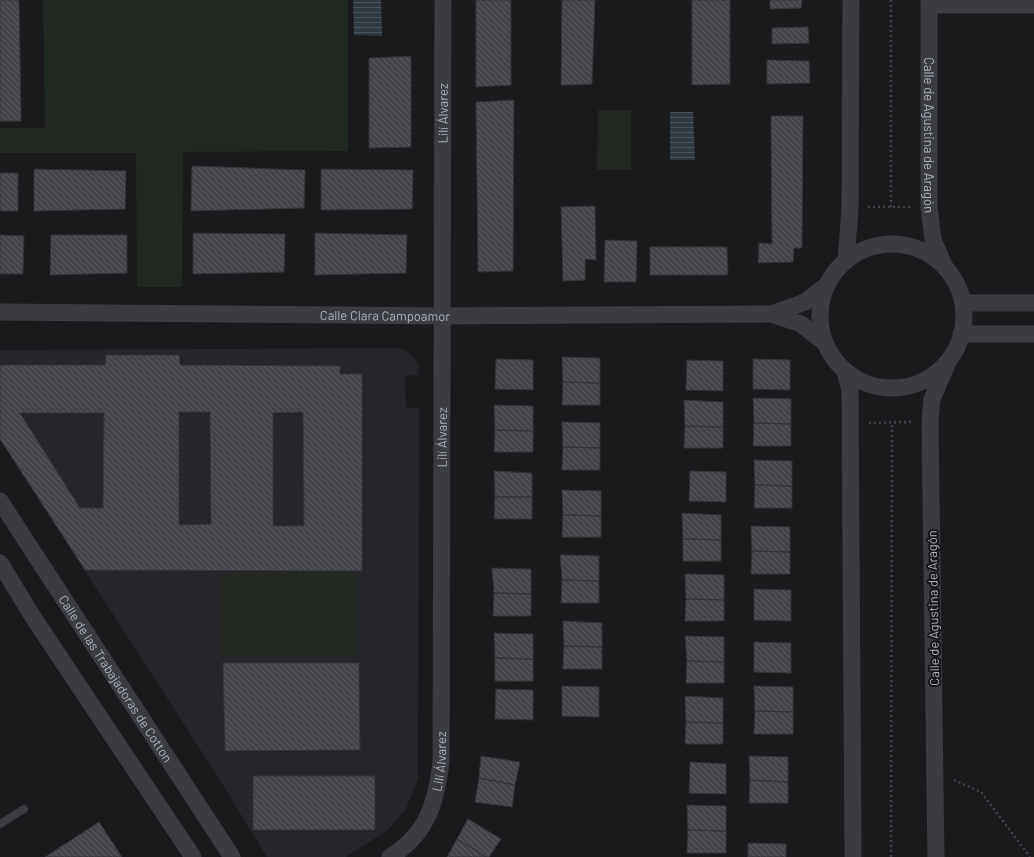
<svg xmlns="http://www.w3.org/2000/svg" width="1034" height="857" viewBox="0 0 1034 857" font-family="Barlow,sans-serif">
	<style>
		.built { fill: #26262a }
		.green { fill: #202821 }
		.water { fill: url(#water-rules) }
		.building { fill: url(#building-back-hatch); stroke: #343439; fill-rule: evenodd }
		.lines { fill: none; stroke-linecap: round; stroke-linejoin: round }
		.path { stroke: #414349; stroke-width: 2.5; stroke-dasharray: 2 3; stroke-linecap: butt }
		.service { stroke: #3b3c42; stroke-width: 8 }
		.minor { stroke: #3b3c42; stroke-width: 17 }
		.labels { text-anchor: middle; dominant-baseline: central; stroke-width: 4; stroke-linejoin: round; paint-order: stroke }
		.street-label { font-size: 13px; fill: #adb1bc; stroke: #151518 }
	</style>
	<defs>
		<pattern id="water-rules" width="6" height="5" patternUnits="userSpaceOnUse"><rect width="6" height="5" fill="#2f3941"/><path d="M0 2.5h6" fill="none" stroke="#4a535a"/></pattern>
		<pattern id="building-back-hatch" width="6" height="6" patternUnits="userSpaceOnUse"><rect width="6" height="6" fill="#44454a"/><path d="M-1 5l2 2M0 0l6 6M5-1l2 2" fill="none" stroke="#5c5d62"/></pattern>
	</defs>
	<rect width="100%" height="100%" fill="#1a1a1d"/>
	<path class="built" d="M399,348L411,354L418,364L419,375L405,376L406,408H419L418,779L406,809L388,830L346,857H267L216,774L0,439V350Z"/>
	<path class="green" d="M43,0H348V151L183,152L182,287H137L136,153H0V128H45Z
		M598,110H631V170H597Z
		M357,573V657H221V574Z"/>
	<path class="water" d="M353,0H381L382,36L354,35Z
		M670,112H693L695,160H670Z"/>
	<path class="building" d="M0,0H19L21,121H0Z
		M476,0H511V85L476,87Z
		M562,0H595L592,84L561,85Z
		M692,0H730V84L692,85Z
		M770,0H802L801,8L770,9Z
		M808,27L809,43L772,44V28Z
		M411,56V147L369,148V58Z
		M767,60L809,61L810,83L767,84Z
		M514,100L513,271L478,272L476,102Z
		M771,116H803L802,248H794L793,262L758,263L759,243L772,244Z
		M192,166L305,170L304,208L191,211Z
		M34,169L126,171L125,209L34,211Z
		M321,169L413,170L412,209L321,210Z
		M0,173H18V211H0Z
		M595,206L596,260L585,259V280L563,281L561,207Z
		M193,233L285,234L284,272L193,274Z
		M315,233L407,235L406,273L315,275Z
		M0,235L24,236L23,274H0Z
		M51,235H127V273L50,275Z
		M605,240L637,241L636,282H604Z
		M650,247H727L728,275H650Z
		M106,355H179L180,365L340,366V374H362V571L85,570L0,439V365H105ZM179,412H210L211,524L179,525ZM303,412L304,526H273V413ZM20,413H104L103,508H80Z
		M562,357L600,358V383L563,382Z
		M496,359L533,360V390L495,389Z
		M753,359L790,360V390L753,389Z
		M687,360L723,361V391L686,390Z
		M563,382L600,383V405H562Z
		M753,398L791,399V424L754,423Z
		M684,400L723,402V427L685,426Z
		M494,405L533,406V431L495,430Z
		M562,422L600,423V448L563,447Z
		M754,423L791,424V446H753Z
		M685,426L723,427V448H684Z
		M495,430L533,431V452H494Z
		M563,447L600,448V470H562Z
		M754,460L792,461V486L755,485Z
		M494,471L532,473V497H495Z
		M690,471L726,472V502L689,501Z
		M755,485L792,486V508H754Z
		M562,490L601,491V516L563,515Z
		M495,497H532V519H494Z
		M682,513L721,515V540L683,539Z
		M563,515L601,516V537H562Z
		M751,526L790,527V552L752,551Z
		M683,539L721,540V561H683Z
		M752,551L790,552V574H751Z
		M560,555L599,556V581L562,580Z
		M492,568L531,569V594L494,593Z
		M685,574L724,575V600L686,599Z
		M562,580L599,581V603H561Z
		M754,589L791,590V621L754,620Z
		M494,593L531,594V616H493Z
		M686,599L724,600V621H685Z
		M563,621L602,623V647L564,646Z
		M494,633L533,634V659L495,658Z
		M685,636L724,637V662L687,661Z
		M754,642L791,643V673L754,672Z
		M564,646L602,647V669H563Z
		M495,658L533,659V681H495Z
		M687,661L724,662V683H686Z
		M223,663H359L360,750L225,751Z
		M562,686L599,687V717L562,716Z
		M754,686L793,687V712L755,711Z
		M496,689L533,690V720L495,719Z
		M685,696L723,698V723L686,722Z
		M755,711L793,712V734H754Z
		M686,722L723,723V744H685Z
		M481,756L520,762L515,785L479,778Z
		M749,756L788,757V782L750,780Z
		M690,762L726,764V794L689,793Z
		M253,776H375V830H253Z
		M479,778L515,785L512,807L475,802Z
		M750,780L788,782V803H749Z
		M687,805L726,806V831L688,830Z
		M468,819L501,839L489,857H486L457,839Z
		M99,822L122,857H45Z
		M688,830L726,831V853H687Z
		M457,839L486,857H447Z
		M748,843L786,844V857H748Z"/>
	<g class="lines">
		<path class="path" d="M891,0V207
			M868,207H911
			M869,423L912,422
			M954,780L981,792L1030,857
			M891,857L892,422"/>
		<path class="service" d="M0,824L24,809"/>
		<g class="minor">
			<path id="s1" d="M929,0V206L933,240L944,265"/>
			<path d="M929,5H1034"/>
			<circle cx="892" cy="316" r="72"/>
			<path d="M846,261L850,208L851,0"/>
			<path d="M963,303H1034"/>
			<path id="s2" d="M0,312L443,316L771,314L801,324L825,343"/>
			<path d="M771,314L805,302L828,284"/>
			<path d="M961,334H1034"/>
			<path d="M845,371L850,390L853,857"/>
			<path id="s3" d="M0,501L232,857"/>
			<path d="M0,563L33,617L193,857"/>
			<path id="s4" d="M390,857C427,834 436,804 441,762L443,0"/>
			<path d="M936,857L930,422L932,399L948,362"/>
		</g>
	</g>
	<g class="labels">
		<g class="street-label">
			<text stroke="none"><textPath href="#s4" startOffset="761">Lilí Álvarez</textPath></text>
			<text stroke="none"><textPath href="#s1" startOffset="135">Calle de Agustina de Aragón</textPath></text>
			<text stroke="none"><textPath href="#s2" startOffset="385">Calle Clara Campoamor</textPath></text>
			<text stroke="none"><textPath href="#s4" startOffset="437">Lilí Álvarez</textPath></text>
			<text transform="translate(933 608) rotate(-91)">Calle de Agustina de Aragón</text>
			<text stroke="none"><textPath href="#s3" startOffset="212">Calle de las Trabajadoras de Cotton</textPath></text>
			<text stroke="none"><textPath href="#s4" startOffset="113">Lilí Álvarez</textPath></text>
		</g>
	</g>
</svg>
